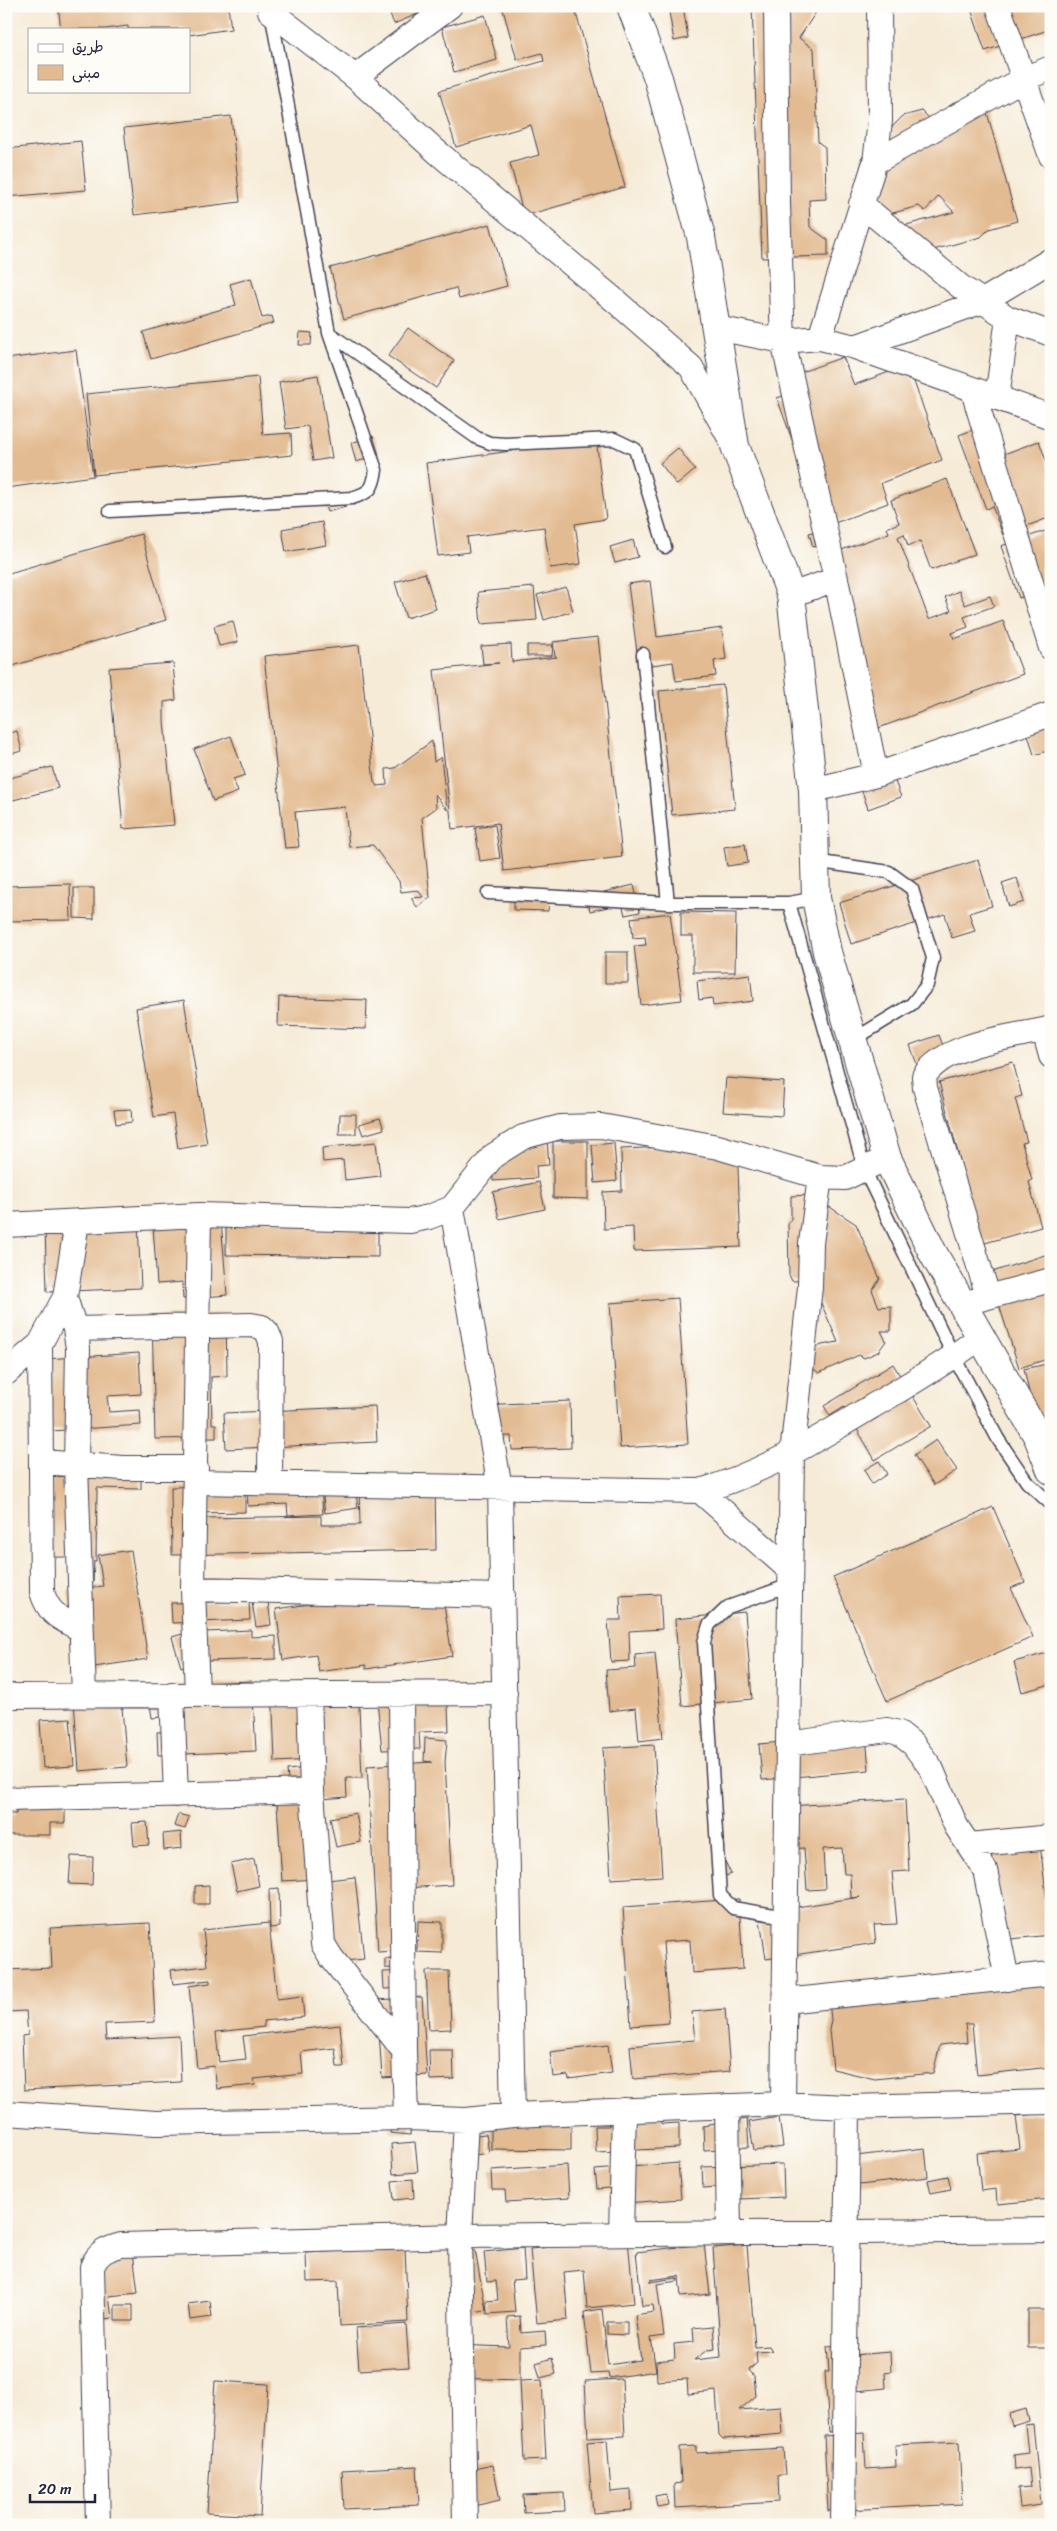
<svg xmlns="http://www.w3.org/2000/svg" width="1057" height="2531" viewBox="0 0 1057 2531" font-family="Sriracha,'Playpen Sans Arabic',sans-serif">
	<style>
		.building { fill: #e3bb92 }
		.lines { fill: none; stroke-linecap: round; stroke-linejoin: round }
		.service-casing { stroke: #424052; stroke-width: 15 }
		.minor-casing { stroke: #424052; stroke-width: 26 }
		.primary-casing { stroke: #424052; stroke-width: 30 }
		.service { stroke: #fff; stroke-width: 12 }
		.minor { stroke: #fff; stroke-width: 24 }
		.primary { stroke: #fff; stroke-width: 28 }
	</style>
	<rect width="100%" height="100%" fill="#fdfcf7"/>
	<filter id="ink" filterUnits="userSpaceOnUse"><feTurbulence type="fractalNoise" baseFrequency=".02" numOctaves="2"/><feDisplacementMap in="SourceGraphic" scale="10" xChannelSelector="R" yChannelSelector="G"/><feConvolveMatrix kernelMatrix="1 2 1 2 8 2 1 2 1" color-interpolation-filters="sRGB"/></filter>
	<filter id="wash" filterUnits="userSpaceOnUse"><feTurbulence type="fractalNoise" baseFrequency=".0096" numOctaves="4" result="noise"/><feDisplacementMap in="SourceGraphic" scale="20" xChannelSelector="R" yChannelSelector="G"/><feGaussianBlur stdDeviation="1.12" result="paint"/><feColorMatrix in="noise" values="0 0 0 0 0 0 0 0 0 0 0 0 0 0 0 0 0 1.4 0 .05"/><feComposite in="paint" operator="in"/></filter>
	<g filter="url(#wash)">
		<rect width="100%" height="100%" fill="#f6ebd7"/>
		<g id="blocks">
			<path class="building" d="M58,6H228L231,29L189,35V29H128V26L105,29H61Z
				M387,6H436L394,24Z
				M502,6H574L625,187L524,216L510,163L539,155L531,125L456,147L439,91L544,61L542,53L517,60Z
				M668,6H683L688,38L674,41Z
				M752,6H820L799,38L814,49L818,142L825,147L826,199L809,200L810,227L828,240V256L762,258Z
				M970,6H1051V29L985,51Z
				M485,15L497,60L454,72L442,27Z
				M982,94L1017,221L989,229L981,237L918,254L899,227L954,212L939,196L925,211L919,206L878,217L861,158L903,116L922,111L929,118L940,115L952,103Z
				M231,116L240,202L134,215L124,128Z
				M81,141L86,190L6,197V149Z
				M490,224L507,286L459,299L456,288L344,319L330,268Z
				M251,278L262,318L272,316L274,323L151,359L143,332L236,305L230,284Z
				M408,328L454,361L436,388L388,356Z
				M300,332L312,333L311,345H299Z
				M76,350L93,476L6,488V359Z
				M843,357L854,385L908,365L942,460L881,483L888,503L824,527L777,398L788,394L782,379Z
				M318,375L332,458L313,461L308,426L286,429L279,382Z
				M258,377L263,435L291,433L292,455L94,475L86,394Z
				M981,427L993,458L1039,441L1051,474V517L1003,535L992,506L986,509L959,435Z
				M373,436L379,455L356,462L351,443Z
				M596,439L606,519L575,524L581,564L550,568L544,527L467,537L469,552L438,556L426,463Z
				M678,448L695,470L677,485L660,463Z
				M947,479L975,554L931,570L920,541L908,546L904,534L898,537L929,619L951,611L945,597L959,591L965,605L990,596L994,606L964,617L968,627L952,633L954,639L1003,621L1023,674L868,732L852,649L819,558L889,533L887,528L899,523L891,500Z
				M343,494L346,507L327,512L323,500Z
				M322,522L326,545L286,552L282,529Z
				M827,528L831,542L813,547L809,533Z
				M1051,529V587L1019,598L1001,546Z
				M141,534L166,620L6,668V574Z
				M633,540L638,557L615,563L610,547Z
				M425,573L436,609L406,618L395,582Z
				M650,581L657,637L722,628L726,659L714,661L716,676L676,681L673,662L639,667L628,584Z
				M534,587L537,620L481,624L478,592Z
				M566,587L573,611L544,620L537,595Z
				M233,621L238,642L219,646L214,626Z
				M598,637L622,857L504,871L498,823L452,829L434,670L499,663L483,664L481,646L511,644L512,662L557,657L555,656L553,642Z
				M359,645L374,782L377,786L387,785L386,769L395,768L432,741L434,762L441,757L447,810L435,794L436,808L422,818L430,898L417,907L411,898L423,897L418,890L401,892L399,881L373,845L349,847L345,807L295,812L299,847L285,848L264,656Z
				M527,645H553L552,656H527Z
				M173,663L176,700L164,702V721L174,825L123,829L109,668Z
				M723,685L735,809L672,815L659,691Z
				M1051,717V750L1034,755L1025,724Z
				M17,731L22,751L6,755V734Z
				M231,736L245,775L233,779L238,792L213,801L194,749Z
				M52,767L58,788L6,802V779Z
				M894,779L901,797L868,809L862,791Z
				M495,825L500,858L480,861L475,828Z
				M745,844L748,863L727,866L724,847Z
				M978,860L992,906L969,913L975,931L952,938L945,914L851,944L839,903Z
				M1017,878L1024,902L1009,907L1002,883Z
				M70,884L71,920L6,921V886Z
				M634,885L640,912L625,915L622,904L590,911L587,896Z
				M74,888H94V919L74,918Z
				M514,897L549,898L548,911L514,910Z
				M681,912L736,913L735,972H693V936H681Z
				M670,913L682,1000L641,1005L634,946L646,945L645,937L633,938L631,918Z
				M605,952H628V983H605Z
				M750,974L753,1001L713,1006L712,998L699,1000L697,981Z
				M279,997L367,1000L366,1029L278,1026Z
				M184,1000L207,1144L178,1149L173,1114L154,1117L136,1008Z
				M939,1035L947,1057L918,1067L910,1045Z
				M1013,1062L1022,1096L1015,1098L1027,1142L1022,1143L1032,1180L1029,1182L1041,1227L978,1245L956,1166L961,1164L939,1082Z
				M726,1078L784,1082L782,1116L723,1112Z
				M131,1109L132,1122L116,1124L114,1110Z
				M340,1114H356V1134H339Z
				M380,1118L384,1129L363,1135L359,1124Z
				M547,1140L549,1165L536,1166L537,1178L493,1181L491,1143Z
				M553,1141H588V1199L553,1198Z
				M376,1142L380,1176L345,1180L343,1160L323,1162L322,1148Z
				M614,1143L617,1181L595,1183L592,1145Z
				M737,1144L741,1247L634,1251L633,1227L604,1229L603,1192L622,1191L621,1149Z
				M539,1182L545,1209L499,1219L493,1192Z
				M811,1195L856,1224L880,1279L872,1290L879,1307L891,1306V1331H881L886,1341L878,1352L864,1358L859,1355L819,1373L796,1356L822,1345L838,1342L814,1287V1280L792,1281L789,1275L788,1223L791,1219V1196Z
				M221,1220L227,1295L183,1299L182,1282L157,1284L153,1225Z
				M226,1220L378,1222V1257L226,1255Z
				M138,1223L141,1288L47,1292L45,1228Z
				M1051,1253V1358L1019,1368L989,1273Z
				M678,1298L688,1444L620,1448L610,1303Z
				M226,1314L227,1376L211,1377L212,1424H216V1438L155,1439L152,1316Z
				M139,1353L141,1394L107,1396L109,1412L140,1410L141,1425L51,1431L46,1359Z
				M1051,1363V1454H1050L1040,1412L1034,1414L1024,1369Z
				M893,1364L931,1426L875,1460L844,1407L830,1416L824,1406Z
				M570,1401L571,1448L512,1450L511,1436L480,1437L479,1405Z
				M375,1406L377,1442L226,1449L224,1413Z
				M936,1440L957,1470L934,1485L914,1455Z
				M879,1461L887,1474L872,1484L864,1470Z
				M53,1466L141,1467V1489L97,1488L96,1561H94L93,1583H79V1557H49Z
				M435,1483L436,1550L172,1555L171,1487L245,1485V1512L196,1513L205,1518L321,1516V1525H360L359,1486Z
				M321,1485L323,1514L288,1516L287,1504L248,1506L247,1489Z
				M355,1485L358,1508L325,1513L322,1489Z
				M993,1507L1025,1582L1011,1588L1033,1637L887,1701L833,1577Z
				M131,1550L148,1659L74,1670L68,1624L73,1623L68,1591L103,1586L98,1555Z
				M441,1585L452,1656L366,1669V1665L319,1672L316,1655L283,1660L276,1609Z
				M660,1594L662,1629L629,1631L630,1661L611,1662L608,1620H621L620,1596Z
				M249,1601L250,1620L172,1623L171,1603Z
				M268,1601L271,1625L256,1627L252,1602Z
				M745,1612L752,1699L682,1706L675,1619Z
				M196,1630L205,1660L181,1667L172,1637Z
				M251,1630V1637L276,1636V1659L206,1661L205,1632Z
				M1051,1652V1684L1022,1692L1014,1662Z
				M655,1653L663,1738L639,1741L636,1708L609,1711L606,1670L636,1668L635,1655Z
				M252,1681L256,1751L158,1755L157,1732L176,1731L174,1684Z
				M358,1683L362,1778H346L347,1797L321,1799L312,1760L275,1762L272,1686Z
				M120,1684L127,1767L79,1771L73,1687Z
				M447,1686L449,1731L419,1732L420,1749L382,1750L376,1690Z
				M148,1691L172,1716L152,1718Z
				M70,1718L74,1766L43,1768L40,1720Z
				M866,1735L869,1770L762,1780L759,1744Z
				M425,1738L447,1740L445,1762L452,1885L405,1888L408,1950L378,1952L367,1766L432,1762L424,1761Z
				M654,1745L662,1876L611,1879L603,1748Z
				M306,1768L307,1787L289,1789L287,1770Z
				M16,1788H65V1823H50V1835H6V1814H16Z
				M905,1799L909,1871L892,1872L897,1924L874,1925L876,1943L766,1959L759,1913L860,1897L851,1898L850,1874H844L842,1848L823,1849L825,1889L807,1890L804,1848L790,1849L788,1806Z
				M319,1800L317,1879L282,1881L277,1803Z
				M356,1813L361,1842L336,1847L330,1818Z
				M178,1814L189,1817L185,1829L174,1826Z
				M147,1822L149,1845L134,1846L132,1823Z
				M181,1832L182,1848L164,1850L163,1834Z
				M1039,1836L1051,1935L1001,1940L990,1841Z
				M71,1856L93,1857L92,1885L69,1884Z
				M254,1859L259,1886L237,1891L231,1864Z
				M724,1859L731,1874L721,1878L714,1863Z
				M355,1877L364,1959L335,1962L309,1882Z
				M209,1885V1904H195V1886Z
				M279,1888L280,1927L270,1928L269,1889Z
				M739,1899L743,1969L692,1973L690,1940L663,1942L669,2023L631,2026L623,1907Z
				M418,1921L442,1922V1953L417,1952Z
				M150,1923L155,2022L105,2024L106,2040L179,2036L181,2082L24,2090L22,2036L28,2035L26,2011L6,2012V1970L52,1968L50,1928Z
				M269,1923L277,1999L302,1996L304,2017L263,2021L264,2027L216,2032L219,2062L246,2059L243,2036L340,2025L344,2067H337L335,2048L301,2052L303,2074L254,2079L255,2085L217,2089L214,2066L197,2068L189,1986L210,1983V1980L173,1984L171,1970L207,1966L203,1930Z
				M385,1959L404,1960L403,1969L385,1968Z
				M405,1971L406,1988L384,1989L383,1972Z
				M426,1971H449L451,2029L429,2030Z
				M1051,1971V2067L977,2075L972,2024H965L967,2042L940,2045L933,2073L875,2079L833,2069L829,2030L831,2020L829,2001Z
				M422,1997L427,2075L382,2078L377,2000Z
				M725,2009L730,2071L633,2079L630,2046L695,2040L692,2012Z
				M608,2045L612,2073L569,2079L568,2075L553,2077L550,2052Z
				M429,2050H453L454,2079L430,2080Z
				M1051,2113V2199L997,2204L996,2189L981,2191L977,2153L1020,2149L1016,2116Z
				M662,2116V2124L679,2123V2148L596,2152L595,2126H609V2119Z
				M779,2117L783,2147L754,2151L749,2122Z
				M558,2118V2125H571V2150L491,2149V2127Z
				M747,2119L749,2147L704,2150L703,2126Z
				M392,2120L411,2123L410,2135L390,2133Z
				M486,2134L489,2153L469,2156L467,2136Z
				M415,2142L418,2172L393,2174L391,2144Z
				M925,2148L928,2177L851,2186L847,2157Z
				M678,2163L681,2199L611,2204L610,2188L597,2189L595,2170Z
				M783,2164L784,2197L718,2200L717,2187L703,2188L702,2167Z
				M567,2165L569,2198L506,2202L505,2190H492L491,2170Z
				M948,2176L951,2189L931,2193L928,2180Z
				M413,2179L414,2198L394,2200L392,2181Z
				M628,2240L634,2303L587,2308L584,2270L564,2272L568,2320L537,2323L530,2249Z
				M704,2244L710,2294L681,2297L679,2276L650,2280V2282L677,2278L678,2281L657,2284L664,2336L651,2338L656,2371L609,2378L608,2373L591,2374L584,2312L602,2309L608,2365L641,2360L635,2315L654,2312L653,2305L642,2306L636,2252Z
				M747,2245L755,2347L769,2346L772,2351L756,2352L757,2363L749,2370L754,2376L756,2396L739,2410L781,2407L783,2434L723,2439L719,2435L716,2391L688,2394L687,2379L657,2381L656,2361L675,2359L674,2344L694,2342L693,2328L713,2326L715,2349L707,2350L694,2360L721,2357L713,2248Z
				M405,2248L408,2322L340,2326L338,2281L307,2282L306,2253Z
				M523,2248L525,2279L512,2280L515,2312L487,2314L486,2301L498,2300L496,2281L487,2282L484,2252Z
				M475,2250L486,2310L465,2313L455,2254Z
				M133,2252L138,2293L109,2296L112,2318L87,2321L80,2258Z
				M210,2301L212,2317L190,2320L188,2304Z
				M115,2305H133V2321H115Z
				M1028,2310H1051V2348H1028Z
				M520,2316L521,2333L545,2331L546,2345L520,2347V2380L453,2378L454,2345L509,2347L507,2317Z
				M607,2322H627V2335L607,2334Z
				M406,2324L409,2367L359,2370L356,2328Z
				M852,2344L853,2355L890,2352L891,2372L885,2373L886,2388L846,2392L849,2431L829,2432L825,2372H829L827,2346Z
				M552,2358L556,2374L540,2378L536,2363Z
				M622,2379L625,2436L588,2438L585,2381Z
				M542,2380L546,2460L524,2461L520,2381Z
				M215,2381L268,2384L260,2516L207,2513Z
				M1026,2409L1029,2421L1012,2426L1009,2414Z
				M1033,2424L1041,2505L1020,2508L1018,2488L1031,2487L1029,2468L1015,2470L1014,2455L1028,2453L1025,2425Z
				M864,2433L866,2469L896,2467L895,2445L959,2442L962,2504L828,2511L824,2436Z
				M607,2440L611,2492L631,2490L632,2510L593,2513L587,2442Z
				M696,2446V2453L783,2448L785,2475H778L779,2502L675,2508L674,2484L681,2483L679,2447Z
				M493,2465L500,2500L461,2509L454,2473Z
				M417,2466L419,2505L344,2509L342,2470Z
				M564,2493L565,2511L524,2513L523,2495Z
				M666,2494L668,2505L657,2507L655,2496Z"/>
		</g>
	</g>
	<g filter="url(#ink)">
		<use href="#blocks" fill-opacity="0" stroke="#424052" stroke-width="1"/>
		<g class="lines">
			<defs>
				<path id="service" d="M329,333L477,438L490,443L505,444L614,439L635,449L665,547
					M110,511L352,498C371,492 373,489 376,470L329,333L271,12
					M643,654L668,903
					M814,861L889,872L912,889L933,958L927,985L912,1004L853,1040
					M488,893L668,903H789L816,898
					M789,903L865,1171L954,1357L998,1439L1027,1482L1051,1504
					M786,1917L733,1908L720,1895L704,1642L709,1625L728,1607L790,1585"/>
				<path id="minor" d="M270,6V11L355,77L436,151L612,298L691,367L731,440
					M776,6L778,205L783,341L836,579L876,775
					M998,6L1051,156
					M355,77L450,6
					M875,162L1023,79L1051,68
					M861,204L961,287L1008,318L1051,334
					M716,328L783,341L820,338L855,347L1051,417
					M820,338L875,162L880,121L879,6
					M855,347L983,301L1051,260
					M973,391L1051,648
					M997,398L1008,318
					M791,595L836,579
					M813,790L876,775L1051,714
					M1044,1030L1051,1056
					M452,1208L500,1488L513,2115
					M6,1225L199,1215L410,1221L429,1217L452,1208L493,1156L523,1137L560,1127L601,1126L718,1147L820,1177L845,1178L887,1158
					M988,1296L925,1088L924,1076C948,1041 1013,1038 1051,1028
					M65,1297L75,1329L78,1348L76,1465L84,1696
					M973,1301L1051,1280
					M75,1329L251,1325L262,1327L267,1332L271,1341L270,1483
					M40,1344L42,1592C49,1615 60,1618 80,1629
					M6,1373L40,1344L65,1297L77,1222
					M41,1462L123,1468H196
					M196,1482L700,1491C763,1473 816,1440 871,1407C908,1385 946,1363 981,1337
					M700,1491L790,1570
					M193,1589L503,1596
					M401,1693L404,2051
					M172,1694L176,1795
					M197,1694L193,1589L199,1215
					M309,1695L312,1791L323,1944L331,1957L404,2051L406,2118L466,2120L513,2115L783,2104L848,2107L1051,2102
					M6,1696L505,1693
					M788,1744L887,1730L899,1733L913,1744L931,1768L956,1826L985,1870L1007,1979
					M6,1799L312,1791
					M969,1845L1051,1837
					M784,2001L1051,1974
					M783,2104L792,1455L810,1287L811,1243L820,1177
					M727,2106L729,2233
					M6,2113L156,2123L406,2118
					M621,2234L624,2110
					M98,2525L92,2267C98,2252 107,2249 121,2245L460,2236L1051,2230
					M465,2525L460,2236L466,2120
					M843,2525L848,2107"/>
				<path id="primary" d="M631,6L658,78L701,237L735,446L791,595L813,790L816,898L827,952L887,1158L933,1253L1038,1437L1051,1470"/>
			</defs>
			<use href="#service" class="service-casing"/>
			<use href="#minor" class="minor-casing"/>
			<use href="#primary" class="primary-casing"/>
			<use href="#service" class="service"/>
			<use href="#minor" class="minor"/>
			<use href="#primary" class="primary"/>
		</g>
	</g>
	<rect width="1057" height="2531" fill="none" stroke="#fdfcf7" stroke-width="25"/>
	<rect x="28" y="28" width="162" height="65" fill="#fdfcf7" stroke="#a5a5ac"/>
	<rect x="38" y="44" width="25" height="8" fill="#ffffff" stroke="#a5a5ac"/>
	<text x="72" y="52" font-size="15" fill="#22223b">طريق</text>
	<rect x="38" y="65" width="25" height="15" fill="#e3bb92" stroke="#a5a5ac"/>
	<text x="72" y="78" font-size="15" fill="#22223b">مبنى</text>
	<path d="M30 2494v8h65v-8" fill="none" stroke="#22223b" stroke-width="2.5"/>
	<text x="38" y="2494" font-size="15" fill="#22223b" stroke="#fdfcf7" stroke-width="4" paint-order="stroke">20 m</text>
</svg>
